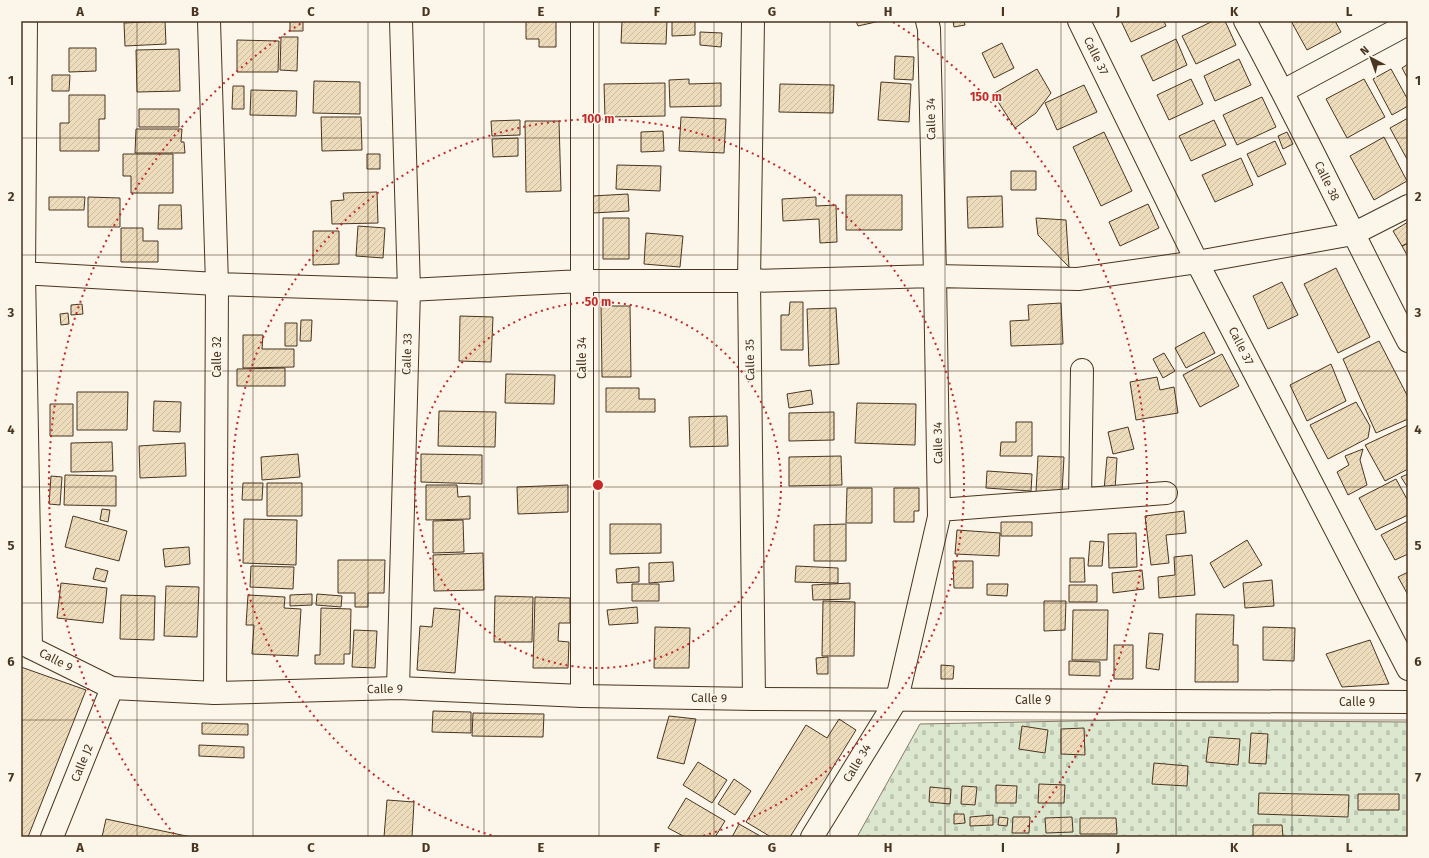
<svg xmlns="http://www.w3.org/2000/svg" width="1429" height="858" viewBox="0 0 1429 858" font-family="'Fira Sans',sans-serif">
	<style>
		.cemetery { fill: url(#cemetery-stones); stroke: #887966 }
		.building { fill: url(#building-hatch); stroke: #4a3520 }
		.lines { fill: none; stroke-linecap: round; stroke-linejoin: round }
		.street-casing { stroke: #4a3520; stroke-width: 24 }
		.secondary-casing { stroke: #4a3520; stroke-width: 24 }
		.street { stroke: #fbf6e9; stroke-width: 22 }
		.secondary { stroke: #fbf6e9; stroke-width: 22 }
		.grid { fill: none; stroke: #4a3520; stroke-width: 1; stroke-opacity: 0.55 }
		.ring { fill: none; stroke: #c62828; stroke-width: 2; stroke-dasharray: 2 4 }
		.labels { text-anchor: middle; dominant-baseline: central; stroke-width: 3; stroke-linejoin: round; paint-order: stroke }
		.street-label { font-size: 12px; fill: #4a3520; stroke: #fbf6e9 }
		.centre { fill: #c62828; stroke: #fbf6e9; stroke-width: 2 }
		.ring-label { font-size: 12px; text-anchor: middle; font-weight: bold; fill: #c62828; stroke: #fbf6e9; stroke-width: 3; stroke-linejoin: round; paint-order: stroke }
		.neatline { fill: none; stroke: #4a3520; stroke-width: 1.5 }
		.grid-label { font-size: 13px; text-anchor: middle; font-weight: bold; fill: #4a3520 }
	</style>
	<defs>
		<pattern id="cemetery-stones" width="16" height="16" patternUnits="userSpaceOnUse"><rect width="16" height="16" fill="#dce7d0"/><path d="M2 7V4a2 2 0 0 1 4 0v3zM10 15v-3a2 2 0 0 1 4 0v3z" fill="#bec7b2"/></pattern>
		<pattern id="building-hatch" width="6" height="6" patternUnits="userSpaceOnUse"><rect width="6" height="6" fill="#ecdcbc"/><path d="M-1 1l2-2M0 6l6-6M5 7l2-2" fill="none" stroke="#ccbda1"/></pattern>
	</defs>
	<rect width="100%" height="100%" fill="#fbf6e9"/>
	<path class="cemetery" d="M1126,720L1408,722V837H857L920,724Z"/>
	<path class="building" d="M165,21L166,44L125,46L124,23Z
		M290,21H303V31H290Z
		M526,21H556V47H539V39H526Z
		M622,21H667L666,44L621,43Z
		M672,21H695V35L672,36Z
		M856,21H880L858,26Z
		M953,21H964L965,25L954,27Z
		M1121,21H1164L1166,26L1131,42Z
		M1213,21H1225L1236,45L1196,64L1182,36Z
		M1291,21H1335L1341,32L1307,50Z
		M700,32L722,33L721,47L700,45Z
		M281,37H298L297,71L280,70Z
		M1176,39L1187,65L1153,81L1141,56Z
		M237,40L279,41L278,72H237Z
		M1002,43L1014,68L994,78L982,53Z
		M69,48H96V71L69,72Z
		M179,49L180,91L137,92L136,50Z
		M895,56L914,57L913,80L894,79Z
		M1239,59L1251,85L1215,101L1204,76Z
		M1408,64V79L1402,68Z
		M1037,69L1051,93L1036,113L1015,128L993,94Z
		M1391,69L1408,100V106L1392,115L1373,79Z
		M52,75H70L69,91H52Z
		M689,79V84L721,83V106L670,107L669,80Z
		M1191,79L1203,104L1169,120L1157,95Z
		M1364,79L1385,117L1347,138L1326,99Z
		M314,81L360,82V114L313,113Z
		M881,82L911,84L909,122L878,120Z
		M665,83V116L605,117L604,84Z
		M780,84L834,85L833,113L779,112Z
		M1084,85L1097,112L1057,130L1045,103Z
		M233,86H244V109H232Z
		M251,90L297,91L296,116L250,115Z
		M69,95H105V119H99V151H60V123H69Z
		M1262,97L1276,127L1237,145L1223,115Z
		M139,109H179V127H139Z
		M321,117H361L362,150L322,151Z
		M681,117L726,119L724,153L679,151Z
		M1408,118V161L1390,128Z
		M520,120V135L492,136L491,121Z
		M1214,120L1226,145L1191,161L1179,136Z
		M525,121H559L561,191L526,192Z
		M136,129H182L181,142H184L185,153H135Z
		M663,131L664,151L641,152V132Z
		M1104,132L1132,191L1101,206L1073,147Z
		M1287,132L1293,144L1283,149L1278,136Z
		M1384,137L1407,181L1374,200L1350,156Z
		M518,138V156L493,157L492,139Z
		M1275,141L1286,164L1258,177L1247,154Z
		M123,154H173V193H131V176H123Z
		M367,154H380V169H367Z
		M1241,158L1253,185L1215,202L1202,175Z
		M617,165L661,166L660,191L616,189Z
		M1011,171H1036V190H1011Z
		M377,192L378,223L332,224L331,201L344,200L343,193Z
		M628,194L629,211L593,213L592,196Z
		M846,195H902V230H846Z
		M1002,196L1003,227L968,228L967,197Z
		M49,197H85L84,210H49Z
		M88,197L120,198V227H88Z
		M816,197V206L836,205L837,242L820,243L819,219L783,221L782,199Z
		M1148,204L1159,228L1120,246L1109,222Z
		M159,205H181L182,229H158Z
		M603,218H629V259H603Z
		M1036,218L1066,220L1069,267L1038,235Z
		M1408,222V243L1402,246L1393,231Z
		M358,226L385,228L383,258L356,256Z
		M121,228H143V241H158V262H121Z
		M313,231H339V264L313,265Z
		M646,233L683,236L680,267L644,264Z
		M1408,243V257L1402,246Z
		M1336,268L1370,337L1338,353L1304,284Z
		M1282,282L1298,315L1268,329L1253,296Z
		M790,302H803V350H781V315H789Z
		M1061,303L1063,344L1011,346L1010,321L1029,320L1028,305Z
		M82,304L83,314L71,315V305Z
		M601,306H630L631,377H602Z
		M836,308L839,364L809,366L807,309Z
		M68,313L69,324L61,325L60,314Z
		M460,316L493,317L491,362L459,361Z
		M301,320H312L311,341H300Z
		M285,323H297V346H285Z
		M1204,332L1215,353L1186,368L1175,348Z
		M243,335H263L262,349H294V367L243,368Z
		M1379,341L1408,397V419L1376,433L1343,359Z
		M1164,353L1175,371L1163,378L1153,359Z
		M1222,354L1239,386L1200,407L1183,375Z
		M1331,364L1346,401L1307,421L1290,385Z
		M285,368V386H237V369Z
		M506,374L555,375L554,404L505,403Z
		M1157,377L1160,390L1174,387L1178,413L1136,420L1130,382Z
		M606,388H639V399H655V412H606Z
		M811,390L813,404L789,408L787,394Z
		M77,392H128L127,430H77Z
		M154,401L181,402L180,432L153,431Z
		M1356,402L1370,426L1368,438L1328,459L1310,425Z
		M857,403L916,404L915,445L855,443Z
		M50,404H73V436H50Z
		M439,411L496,412L495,447L438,446Z
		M834,412V440L789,441V413Z
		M727,416L728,446L690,447L689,417Z
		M1016,422H1032V456H1000L1001,442H1016Z
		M1408,425V469L1385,481L1365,445Z
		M1128,427L1134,449L1113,454L1108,432Z
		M112,442L113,471L71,472V443Z
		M185,443L186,476L140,478L139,446Z
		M1363,449L1360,460L1367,485L1348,495L1337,472L1349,465L1345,456Z
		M298,454L300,477L262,480L261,457Z
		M421,454L482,455V484L421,482Z
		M841,456L842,485L789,486V457Z
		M1038,456L1064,457L1062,493L1036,492Z
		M1107,457L1117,458L1115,490H1104Z
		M987,471L1032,474L1031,491L986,488Z
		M1408,474V488L1401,477Z
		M65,475L116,476V506L64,505Z
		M51,476L62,477L60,505L49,504Z
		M1396,479L1408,501V515L1376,530L1359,498Z
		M243,483H263L262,500H242Z
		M267,483H302V516H267Z
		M426,485H457L458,497L470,496V519L426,520Z
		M568,485V512L518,514L517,487Z
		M847,488H872V523H846Z
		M894,488H919V511H914V522H894Z
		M102,509L110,510L108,522L100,520Z
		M1184,511L1186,533L1166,535L1169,563L1151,565L1145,516Z
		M73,516L127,531L119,561L65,547Z
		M244,519L297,520L296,565L243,563Z
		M463,520L464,552L433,553V521Z
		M1408,521V554L1395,560L1381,535Z
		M1001,522H1032V536H1001Z
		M610,524H661V553L610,554Z
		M846,524V561H814V525Z
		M957,530L1000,533L999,556L955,554Z
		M1136,533L1137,567L1109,568L1108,534Z
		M1247,540L1262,565L1224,588L1210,563Z
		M1090,541L1104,542L1102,566H1088Z
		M189,547L190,564L165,567L163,549Z
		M483,553L484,590L434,591L433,555Z
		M1192,555L1195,595L1159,598L1158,577L1175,575L1174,557Z
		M1070,558H1084L1085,582H1070Z
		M338,560H385L384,593H368V607H355V593H338Z
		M953,561H973V588H954Z
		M673,562L674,581L649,583V563Z
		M251,566L294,567L293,589L250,587Z
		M796,566L838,568V583L795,582Z
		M639,567V582L617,583L616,569Z
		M96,568L108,571L105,582L93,579Z
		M1142,570L1144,589L1113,593L1112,573Z
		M1408,572V595L1398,577Z
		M1272,580L1274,606L1245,608L1243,583Z
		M61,583L107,588L103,623L57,618Z
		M850,583V599L813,600L812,585Z
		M632,584H659V601H632Z
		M987,584H1008L1007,596L987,595Z
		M1069,585H1097V602H1069Z
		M166,586L199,587L197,637L164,636Z
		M312,594V605L290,606V595Z
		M317,594L342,596L341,607L316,605Z
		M121,595L155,596L154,640L120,639Z
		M248,595L285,597L284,608L301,609L298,656L252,654L254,625H246Z
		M495,596L533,597L532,642H494Z
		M535,597L570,598V623H559L558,641L569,642L568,668H533Z
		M823,601L855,602L854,656H822Z
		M1044,601H1066L1065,630L1044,631Z
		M637,607L638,623L609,625L607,610Z
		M321,608L351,609L350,654H344V664H315V655H320Z
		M434,608L460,610L455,673L417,670L420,626L432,627Z
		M1073,610H1108L1107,660H1072Z
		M1196,614L1234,615L1233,645H1238V682H1195Z
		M655,627L690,628L689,668H654Z
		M1263,627L1295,628L1294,661L1263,660Z
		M354,630L377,631L375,668L352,667Z
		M1149,633L1163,634L1159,670L1146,668Z
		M1370,640L1389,684L1342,687L1326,654Z
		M1114,645H1133V679H1114Z
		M828,657V674H817L816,658Z
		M1069,661L1100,662V676L1069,675Z
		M941,665L954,666L953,679H941Z
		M21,667L86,690L28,837H21Z
		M433,711L471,712V733L432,732Z
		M473,713L544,714L543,737L472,736Z
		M669,716L696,719L684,764L657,758Z
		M839,719L856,730L790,837H771L746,822L806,725L827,738Z
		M202,723L248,724V735L202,734Z
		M1022,726L1048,730L1045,753L1019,749Z
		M1084,728L1085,755L1061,754V729Z
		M1251,733L1268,734L1266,764L1249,763Z
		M1209,737L1240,739L1238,765L1206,762Z
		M199,745L244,747V758L199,756Z
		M698,762L727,780L712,803L683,785Z
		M1154,763L1188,766L1187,786L1152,784Z
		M734,779L751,791L735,815L718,804Z
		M1039,784L1065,785L1064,803H1038Z
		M996,785L1017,786L1016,803H996Z
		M962,786L977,787L975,805L961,804Z
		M930,787L951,789L950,804L929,802Z
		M1259,793L1349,795L1348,817L1258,814Z
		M1358,794H1399V810H1358Z
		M686,798L725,821L715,837H685L668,828Z
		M387,800L414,802L412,837H384Z
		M954,814H964L965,823L954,824Z
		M993,815V825L970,826V817Z
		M999,817L1008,818L1007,826L998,825Z
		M1013,817H1030L1029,833H1012Z
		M1072,817L1073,832L1046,833L1045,818Z
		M1080,818H1116L1117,834H1080Z
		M106,819L191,837H102Z
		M739,824L762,837H732Z
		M1253,825H1282L1283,837H1253Z"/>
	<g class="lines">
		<defs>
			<path id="street" d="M26,21L24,273L31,648
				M209,21L217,284L215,693
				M753,21L749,281L754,699
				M1079,21L1197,262L1408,669
				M1245,21C1302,126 1353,235 1408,341
				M1283,91L1408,24
				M21,273L217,284L409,290L582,281H749L935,276L1078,279L1197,262L1353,234L1408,206
				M1080,499L1082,370
				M939,510L1166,493
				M21,643L112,688
				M398,688L409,290L401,21
				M582,696V21
				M812,837L897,699L939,517L935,276L929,29L927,21"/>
			<path id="secondary" d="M52,837L112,688L215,693L398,688L582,696L754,699L1408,702"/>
		</defs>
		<use href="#street" class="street-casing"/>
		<use href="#secondary" class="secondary-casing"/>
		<use href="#street" class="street"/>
		<use href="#secondary" class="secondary"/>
	</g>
	<path class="grid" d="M137,21V837M253,21V837M368,21V837M484,21V837M599,21V837M714,21V837M830,21V837M945,21V837M1061,21V837M1176,21V837M1292,21V837M21,138H1408M21,255H1408M21,371H1408M21,487H1408M21,603H1408M21,720H1408"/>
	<g class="ring">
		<circle cx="598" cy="485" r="183"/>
		<path d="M497 837A366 366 0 1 1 699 837"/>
		<path d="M174 834A549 549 0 0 1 303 22M893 22A549 549 0 0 1 1022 834"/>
	</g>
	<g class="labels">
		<g class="street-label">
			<text transform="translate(1096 56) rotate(64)">Calle 37</text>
			<text transform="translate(931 119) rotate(-91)">Calle 34</text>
			<text transform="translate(1327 181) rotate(64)">Calle 38</text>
			<text transform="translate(1241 346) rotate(63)">Calle 37</text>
			<text transform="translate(407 354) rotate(-88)">Calle 33</text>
			<text transform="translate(217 357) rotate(-90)">Calle 32</text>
			<text transform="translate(582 358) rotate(-90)">Calle 34</text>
			<text transform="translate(750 360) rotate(-91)">Calle 35</text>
			<text transform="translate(938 443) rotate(-91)">Calle 34</text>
			<text transform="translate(56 660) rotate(27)">Calle 9</text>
			<text transform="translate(385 689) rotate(-1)">Calle 9</text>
			<text transform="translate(709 698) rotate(1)">Calle 9</text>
			<text x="1033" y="700">Calle 9</text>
			<text x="1357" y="702">Calle 9</text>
			<text transform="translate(82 763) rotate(-68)">Calle J2</text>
			<text transform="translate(857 763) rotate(-59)">Calle 34</text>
		</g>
	</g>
	<circle cx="598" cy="485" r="6" class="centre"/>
	<g class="ring-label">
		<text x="986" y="101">150 m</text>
		<text x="598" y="123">100 m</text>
		<text x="598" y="306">50 m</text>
	</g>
	<rect width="1429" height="858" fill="none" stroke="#fbf6e9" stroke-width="44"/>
	<g transform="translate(1371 58) rotate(319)" stroke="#fbf6e9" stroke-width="3" paint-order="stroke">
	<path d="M0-3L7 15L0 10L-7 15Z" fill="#4a3520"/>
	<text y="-6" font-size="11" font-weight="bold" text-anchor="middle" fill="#4a3520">N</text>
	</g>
	<rect x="22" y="22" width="1385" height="814" class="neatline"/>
	<g class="grid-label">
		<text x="80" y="16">A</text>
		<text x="195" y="16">B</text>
		<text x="311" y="16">C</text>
		<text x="426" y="16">D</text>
		<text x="541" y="16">E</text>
		<text x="657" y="16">F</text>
		<text x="772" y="16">G</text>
		<text x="888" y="16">H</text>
		<text x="1003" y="16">I</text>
		<text x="1118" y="16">J</text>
		<text x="1234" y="16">K</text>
		<text x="1349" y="16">L</text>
		<text x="11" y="85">1</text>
		<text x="1418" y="85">1</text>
		<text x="11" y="201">2</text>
		<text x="1418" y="201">2</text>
		<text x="11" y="317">3</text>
		<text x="1418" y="317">3</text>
		<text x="11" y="434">4</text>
		<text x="1418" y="434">4</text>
		<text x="11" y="550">5</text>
		<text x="1418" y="550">5</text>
		<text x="11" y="666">6</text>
		<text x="1418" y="666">6</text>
		<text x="11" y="782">7</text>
		<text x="1418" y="782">7</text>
		<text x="80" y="852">A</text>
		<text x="195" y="852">B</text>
		<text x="311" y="852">C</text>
		<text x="426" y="852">D</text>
		<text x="541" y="852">E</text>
		<text x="657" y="852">F</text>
		<text x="772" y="852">G</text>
		<text x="888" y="852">H</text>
		<text x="1003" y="852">I</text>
		<text x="1118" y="852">J</text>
		<text x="1234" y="852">K</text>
		<text x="1349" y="852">L</text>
	</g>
</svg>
